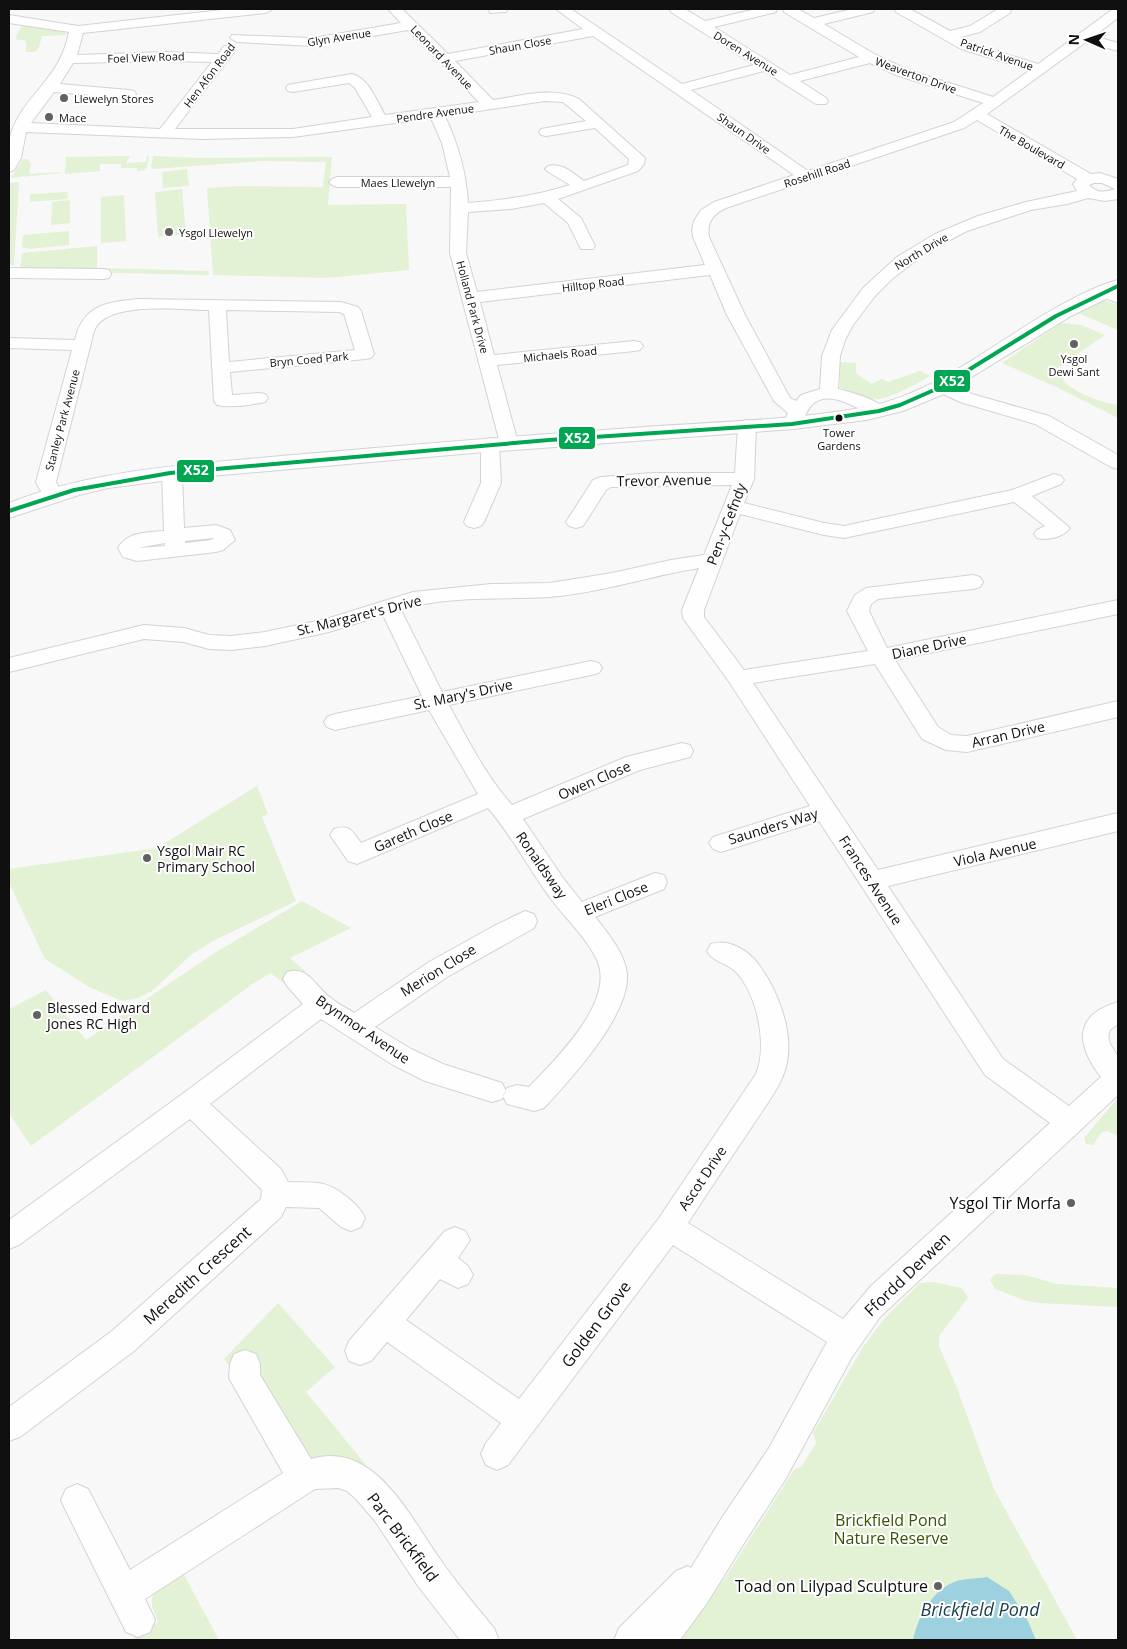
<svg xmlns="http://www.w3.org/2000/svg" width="1127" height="1649" viewBox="0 0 1127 1649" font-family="'Open Sans',sans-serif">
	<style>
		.green { fill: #e3f1d5 }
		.water { fill: #9ed1df }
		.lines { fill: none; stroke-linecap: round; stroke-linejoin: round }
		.minor-casing { stroke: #d3d3d3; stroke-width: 2 }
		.major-casing { stroke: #d3d3d3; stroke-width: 2 }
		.minor { fill: #fefefe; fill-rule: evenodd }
		.major { fill: #fefefe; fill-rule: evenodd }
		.bus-1-casing { stroke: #fff; stroke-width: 7 }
		.bus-1 { stroke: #00a651; stroke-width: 4 }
		.poi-dot { fill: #616161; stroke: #fff; stroke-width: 2 }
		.bus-dot { fill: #0f0f10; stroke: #fff; stroke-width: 2 }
		.labels { text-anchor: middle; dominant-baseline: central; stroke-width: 4; stroke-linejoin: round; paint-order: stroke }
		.far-street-label { font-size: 11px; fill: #0f0f10; stroke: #fff }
		.far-poi-label { font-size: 11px; fill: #0f0f10; stroke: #fff; text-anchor: start }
		.far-bus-label { font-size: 11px; fill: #0f0f10; stroke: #fff }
		.street-label { font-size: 14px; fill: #0f0f10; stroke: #fff }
		.poi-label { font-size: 14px; fill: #0f0f10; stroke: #fff; text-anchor: start }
		.near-poi-label { font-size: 16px; fill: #0f0f10; stroke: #fff; text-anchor: end }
		.near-street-label { font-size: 16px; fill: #0f0f10; stroke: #fff }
		.near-park-label { font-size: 16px; fill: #375400; stroke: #fff }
		.near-water-label { font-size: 18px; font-style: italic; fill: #1d404a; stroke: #fff }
		.line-badge { stroke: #fff; stroke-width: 2 }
		.badge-label { font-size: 14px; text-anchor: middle; font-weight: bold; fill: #fff }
	</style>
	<rect width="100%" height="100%" fill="#f8f8f8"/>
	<path class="green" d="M24,26L62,31L67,35L42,36L39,47L35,52H26V41L15,39L21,27Z
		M130,156L126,163L146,162L147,156H149L147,167L144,170L137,171V168H121V164H100V171L65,174L66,157Z
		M153,156L198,158L332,157L328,205L406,204L409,270L327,278L213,275L207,188L238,186L323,187L326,162L262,161L153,169L151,167Z
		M23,159H27L31,163L29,174L61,172V173L11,178Z
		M187,169L189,186L163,188L162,172Z
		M19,182L14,266L11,265L9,260V183Z
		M182,189L186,234L158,237L155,192Z
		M68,192L67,199L30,202V194Z
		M124,195L126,241L101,243V197Z
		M70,200V223L51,225L52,202Z
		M69,231V245L29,249L22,247L23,235Z
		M97,246V268L209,271V275L25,271L20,269L22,253Z
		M1103,300L1118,305V330L1078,313Z
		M1061,323L1081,325L1105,335L1056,369L1066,374L1063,380C1072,392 1104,404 1118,405V418L1056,387L1002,363Z
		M840,362L856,363V373L871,384L882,379L888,382L920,371L930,376C916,384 885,402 870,399C861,398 848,392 840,387Z
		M257,786L268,814L262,817L296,901L213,941L192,954L152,991L138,998L122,1001L89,987L45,959L9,883V869L157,848Z
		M302,901L351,928L290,958L305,971L286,985L271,973L254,983L31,1146L9,1113V1009L46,990L86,1040L213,954Z
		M1118,1098V1136L1107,1131L1102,1132L1093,1145L1086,1144L1084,1138Z
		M995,1274L1025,1275L1057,1284L1118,1288V1307L1040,1303L1027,1301L995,1289L990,1280Z
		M933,1282L962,1288L968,1298L939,1336V1346L955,1383L994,1489L1077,1640H672L725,1578L794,1470L802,1466L816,1443L813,1433L863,1347L884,1319L920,1283Z
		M278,1303L335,1367L306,1392L366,1465C346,1457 324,1456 303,1460L224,1359Z
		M183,1573L219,1640H131L158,1622C154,1612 148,1601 155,1592Z"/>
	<path class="water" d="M987,1577L1009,1591L1027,1619L1036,1640H913C918,1618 930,1593 952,1583C961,1578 976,1579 987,1577Z"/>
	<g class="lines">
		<defs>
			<path id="minor" d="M231,9H273L266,13L83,33L77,55L165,52L218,54L224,46H234L236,49L234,52L175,129H293L372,117L355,88L349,83L293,92L288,91L286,88L288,85L293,84L352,74C369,78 377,102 385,115L479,102L408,30L313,46L237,42L230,38L232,35L313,38L401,23L388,9H402L448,54L583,29L556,9H571L682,84L754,65L671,12L670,9H685L705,21L756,9H777L776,12L714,27L790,75L859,57L784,12L783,9H798L814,18L853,9H874L873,12L824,24L876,55L906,69L993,97L1030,70L961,49L896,12L895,9H910L950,31L970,26L998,9H1011L1010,13L980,32L960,37L971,43L1038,64L1113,9H1118V18L1094,36L1118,43V51L1086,42L987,114L1091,174L1100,173L1118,179V199L1105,201L1088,198L1067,204L1031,210L967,231L927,252L892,279L875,296L853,325L845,340L840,356L838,389C851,392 880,400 887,411L885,415L878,417C860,412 833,389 814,403C806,409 805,419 800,427L793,429L786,427L784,423L788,413L774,401L727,315L710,275L480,302L494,355L634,341L640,342L643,346L640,350L634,351L497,365L518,443L516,447L509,449L502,447L500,443L450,253L451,187H337L332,185L329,182L332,179L337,177H450L442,143L431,118L293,137L202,139L26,132L21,158L14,170L9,172C9,159 7,145 11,133C25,93 60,80 69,32L9,23V15L78,26ZM593,36L794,175L714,202L701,210L694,221L692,231L693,237L705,265L477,292L466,253L468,212L511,209L544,203L568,223L581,249H593L595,246L581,218L558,199L638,171L644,164L645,158L579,99C553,86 521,96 493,100L455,61ZM165,61L212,62L160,129L31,123L54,92L129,98L134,97L136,94L134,91L129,90L60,84L73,63ZM870,63L896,75L983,103L954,122L808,171L691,90L764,71L816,104H826L828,101L826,98L800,81ZM545,101L563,102L586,121L541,129L539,132L541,135L546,136L595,128L629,159L628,165L584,181C573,173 562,162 548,166L545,169C549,173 564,181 570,185C536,196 503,200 468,203C466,171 458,144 445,116ZM977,120L1077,179L1073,184L1077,191L1026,202L978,216L935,234L897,257L863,288L832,330L822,356L820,389L801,395L796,401L790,398L745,315L709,237C707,222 712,215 726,208L964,128ZM1094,183H1102L1115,189C1106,192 1097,194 1089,185Z
				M489,9H508L506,12L490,13Z
				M9,268L103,269L109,270L111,274L109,278L103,279L9,278Z
				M1103,286L1118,292V303L1097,295L1095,291L1097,287Z
				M138,299L341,302L358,307L361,311L374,354L371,358L365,359L230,372L232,395L259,393L265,394L268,398L265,402C251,405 231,408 217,405L214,401L209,310C182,310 105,300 94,331L56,482L62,495L59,499L52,501L45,499L36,482L72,350L9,348V338L75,340C83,305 107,302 138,299ZM226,310L339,312L344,314L355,350L229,362Z
				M941,381L972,394L1049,416L1118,455V469L1111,467L1035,424L960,402L935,390L932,386L935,382Z
				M747,420L754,422L756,426L754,479L744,503L824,523L844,526L1012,490L1054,474L1061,476L1064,480L1061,484L1032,496L1070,528C1064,537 1047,541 1037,538L1034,534L1037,530L1045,526L1014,502L844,538L824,535L740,514L704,610V617L744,670L868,651L847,611L855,595L866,588L973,575L980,577L983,582L980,587L973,589L878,599L871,604L869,611L887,648L1118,600V614L895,660L938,727L951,735L967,736L1118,701V717L967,752L946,750L922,739L875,664L753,683L878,870L1118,813V831L888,886L1003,1059L1069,1106L1101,1077C1076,1045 1073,1015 1118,1002V1024L1110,1030C1105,1043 1114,1047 1118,1058C1121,1066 1118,1086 1118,1095L880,1317L852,1357L785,1480L746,1540L707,1603L680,1640H614L619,1628L676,1571L688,1566L691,1568L723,1516L769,1448L827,1342L673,1245L508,1465L497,1470L486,1465L481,1454L486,1443L501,1423L387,1342L371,1361L360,1365L349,1361L345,1351L349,1341L445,1231L455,1227L465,1231L470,1240L458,1258L468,1266L473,1275L468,1284L458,1288L440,1279L406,1320L519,1399L659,1218L756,1074C768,1045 757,993 735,971C726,963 713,962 707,951L711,944C729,938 749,951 759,965C778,991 793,1030 787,1062C783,1085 765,1106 753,1125C731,1158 709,1190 688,1223L843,1319L871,1286L1050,1123L985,1075L819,821L721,852L713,849L709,843L713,837L810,806L730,683L683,618L682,610L699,568C649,576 600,593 549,597C500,600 448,595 401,610L442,692L591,661L599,663L602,668L599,673L591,675L449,705C468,740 486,776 512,805L626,757L682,743L690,745L693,751L690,757L640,770L523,819L563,878L582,902L655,873L664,875L667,882L664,889L595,917C607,932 625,953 627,974C630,1015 571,1079 544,1108L534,1111L507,1104L503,1096L507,1088L517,1085L529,1087C555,1060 616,1001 597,960C586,937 566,919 551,899C529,869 512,836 488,808L357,864L348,861L330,835L334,829C350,824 352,831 361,843L478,794L429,710L335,730L327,727L324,722L327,717L335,714L422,696L383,615L329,632L265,646L231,650L209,649L184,642L144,639L9,672V658L144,625L184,628L209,635L231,636L265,632L326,619L413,592L491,584L550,583L612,573L671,560L704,555L732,485L611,487L606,490L583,526L576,528L569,526L566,522L593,480L601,477L653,473H735L738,426L740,422Z
				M490,438L497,440L499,444L501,483L484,522L481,526L474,528L467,526L464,522L481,483V444L483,440Z
				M172,467L179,469L182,473L184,528L216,525L230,530L235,540L223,550L216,552L137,561L123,557L118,548C128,531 146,533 164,531L162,473L165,469ZM214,538L211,540L185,543V541ZM165,543V546L138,548Z
				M525,911L534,914L537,921L534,928L447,977L375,1027L411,1049L443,1064L502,1083L506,1091L502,1099L492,1102L425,1081L393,1065L321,1019L210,1104L281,1169L288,1182C315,1183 325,1179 347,1197C355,1204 361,1209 365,1218L361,1227L351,1231L341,1227L319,1208L286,1207L281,1217L134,1351L20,1437L9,1441V1407L112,1331L261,1199L262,1190L190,1119L19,1245L9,1249V1220L181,1095L303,1004L287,986L283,979L287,972C309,965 315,987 331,998C338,1004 347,1008 354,1013L429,962L494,926Z
				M245,1350L256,1354L260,1364V1375L311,1459C376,1439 411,1520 442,1562C458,1585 476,1606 494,1628L499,1640H460L418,1586L375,1521L356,1499L347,1491L338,1488L315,1489L145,1599L155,1620L150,1632L138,1637L126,1632L66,1511L61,1500L66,1489L77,1484L88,1489L130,1570L283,1473L229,1378L230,1364L234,1354Z"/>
			<path id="major" d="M1118,280V293L1071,316L944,394L903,411L866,420L793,429L473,453L177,479L108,488L79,495L9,518V503C96,469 188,465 281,456C397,446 514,436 631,428C708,422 786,421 861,408C930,396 986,349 1045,314C1068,301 1092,287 1118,280Z"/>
		</defs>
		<use href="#minor" class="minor-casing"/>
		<use href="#major" class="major-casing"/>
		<use href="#minor" class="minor"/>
		<use href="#major" class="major"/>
		<defs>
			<path id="bus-1" d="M9,511L74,490L170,473L549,440L792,424L879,411L900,405L941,387L1056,316L1118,286"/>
		</defs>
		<use href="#bus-1" class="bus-1-casing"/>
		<use href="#bus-1" class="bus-1"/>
	</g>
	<g class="poi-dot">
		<circle cx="64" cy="98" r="5"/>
		<circle cx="49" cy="117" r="5"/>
		<circle cx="169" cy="232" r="5"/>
		<circle cx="1074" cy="344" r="5"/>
		<circle cx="147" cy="858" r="5"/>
		<circle cx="37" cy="1015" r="5"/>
		<circle cx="1071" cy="1203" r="5"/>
		<circle cx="938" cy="1586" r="5"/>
	</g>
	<circle class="bus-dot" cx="839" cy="418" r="4.5"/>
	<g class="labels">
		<g class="far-street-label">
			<text transform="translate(339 37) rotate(-9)">Glyn Avenue</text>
			<text transform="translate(520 45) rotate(-10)">Shaun Close</text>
			<text transform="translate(746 53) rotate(32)">Doren Avenue</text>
			<text transform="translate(997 54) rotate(19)">Patrick Avenue</text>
			<text transform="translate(146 57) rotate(-2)">Foel View Road</text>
			<text transform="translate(442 57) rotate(46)">Leonard Avenue</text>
			<text transform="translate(209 75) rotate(-53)">Hen Afon Road</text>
			<text transform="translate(916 75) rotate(20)">Weaverton Drive</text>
			<text transform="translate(435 113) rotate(-8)">Pendre Avenue</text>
			<text transform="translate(744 133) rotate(35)">Shaun Drive</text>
			<text transform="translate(1032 147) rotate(30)">The Boulevard</text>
			<text transform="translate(817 173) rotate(-18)">Rosehill Road</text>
			<text x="398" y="182">Maes Llewelyn</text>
			<text transform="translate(921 251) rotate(-31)">North Drive</text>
			<text transform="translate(593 284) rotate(-7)">Hilltop Road</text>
			<text transform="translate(473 307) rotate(75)">Holland Park Drive</text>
			<text transform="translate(560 354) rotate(-6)">Michaels Road</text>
			<text transform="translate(309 359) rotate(-5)">Bryn Coed Park</text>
			<text transform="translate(62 420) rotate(-75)">Stanley Park Avenue</text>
		</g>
		<g class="far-poi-label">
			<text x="74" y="98">Llewelyn Stores</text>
			<text x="59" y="117">Mace</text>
			<text x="179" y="232">Ysgol Llewelyn</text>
			<text x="1074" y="358" text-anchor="middle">Ysgol<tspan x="1074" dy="13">Dewi Sant</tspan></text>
		</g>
		<g class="far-bus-label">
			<text x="839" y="432">Tower<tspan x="839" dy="13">Gardens</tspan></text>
		</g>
		<g class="street-label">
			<text transform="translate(664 480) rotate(-1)">Trevor Avenue</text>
			<text transform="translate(726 524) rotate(-69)">Pen-y-Cefndy</text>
			<text transform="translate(359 615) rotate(-14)">St. Margaret's Drive</text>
			<text transform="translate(929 646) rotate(-12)">Diane Drive</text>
			<text transform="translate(463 694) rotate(-12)">St. Mary's Drive</text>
			<text transform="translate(1008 734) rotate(-13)">Arran Drive</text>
			<text transform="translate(594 780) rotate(-23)">Owen Close</text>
			<text transform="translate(773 826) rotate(-17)">Saunders Way</text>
			<text transform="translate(413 831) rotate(-23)">Gareth Close</text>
			<text transform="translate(995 852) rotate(-13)">Viola Avenue</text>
			<text transform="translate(542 865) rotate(55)">Ronaldsway</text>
			<text transform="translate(871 880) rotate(57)">Frances Avenue</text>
			<text transform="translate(616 898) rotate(-22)">Eleri Close</text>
			<text transform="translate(438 970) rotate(-32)">Merion Close</text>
			<text transform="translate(363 1029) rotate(34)">Brynmor Avenue</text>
			<text transform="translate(702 1178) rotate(-56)">Ascot Drive</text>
		</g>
		<g class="poi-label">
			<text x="157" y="850">Ysgol Mair RC<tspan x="157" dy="16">Primary School</tspan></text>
			<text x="47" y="1007">Blessed Edward<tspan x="47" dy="16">Jones RC High</tspan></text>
		</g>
		<g class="near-poi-label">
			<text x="1061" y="1203">Ysgol Tir Morfa</text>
			<text x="928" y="1586">Toad on Lilypad Sculpture</text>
		</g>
		<g class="near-street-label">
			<text transform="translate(907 1274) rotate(-44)">Ffordd Derwen</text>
			<text transform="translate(197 1275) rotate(-42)">Meredith Crescent</text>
			<text transform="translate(596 1324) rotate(-53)">Golden Grove</text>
			<text transform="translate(403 1537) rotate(53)">Parc Brickfield</text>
		</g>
		<g class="near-park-label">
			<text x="891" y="1520">Brickfield Pond<tspan x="891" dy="18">Nature Reserve</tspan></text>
		</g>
		<g class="near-water-label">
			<text x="980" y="1609">Brickfield Pond</text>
		</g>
	</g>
	<g class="line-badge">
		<rect x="933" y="369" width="38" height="24" rx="5" fill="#00a651"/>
		<rect x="558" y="426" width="38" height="24" rx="5" fill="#00a651"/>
		<rect x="176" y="459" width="39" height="24" rx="5" fill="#00a651"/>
	</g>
	<g class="badge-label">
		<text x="952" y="386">X52</text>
		<text x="577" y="443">X52</text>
		<text x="196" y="475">X52</text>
	</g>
	<rect width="1127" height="1649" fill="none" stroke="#0f0f10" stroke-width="20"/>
	<g transform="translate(1087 40) rotate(272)" stroke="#ffffff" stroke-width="4" paint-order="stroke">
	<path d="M0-4L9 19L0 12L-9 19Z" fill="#0f0f10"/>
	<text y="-8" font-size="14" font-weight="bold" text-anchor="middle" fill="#0f0f10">N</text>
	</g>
</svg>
